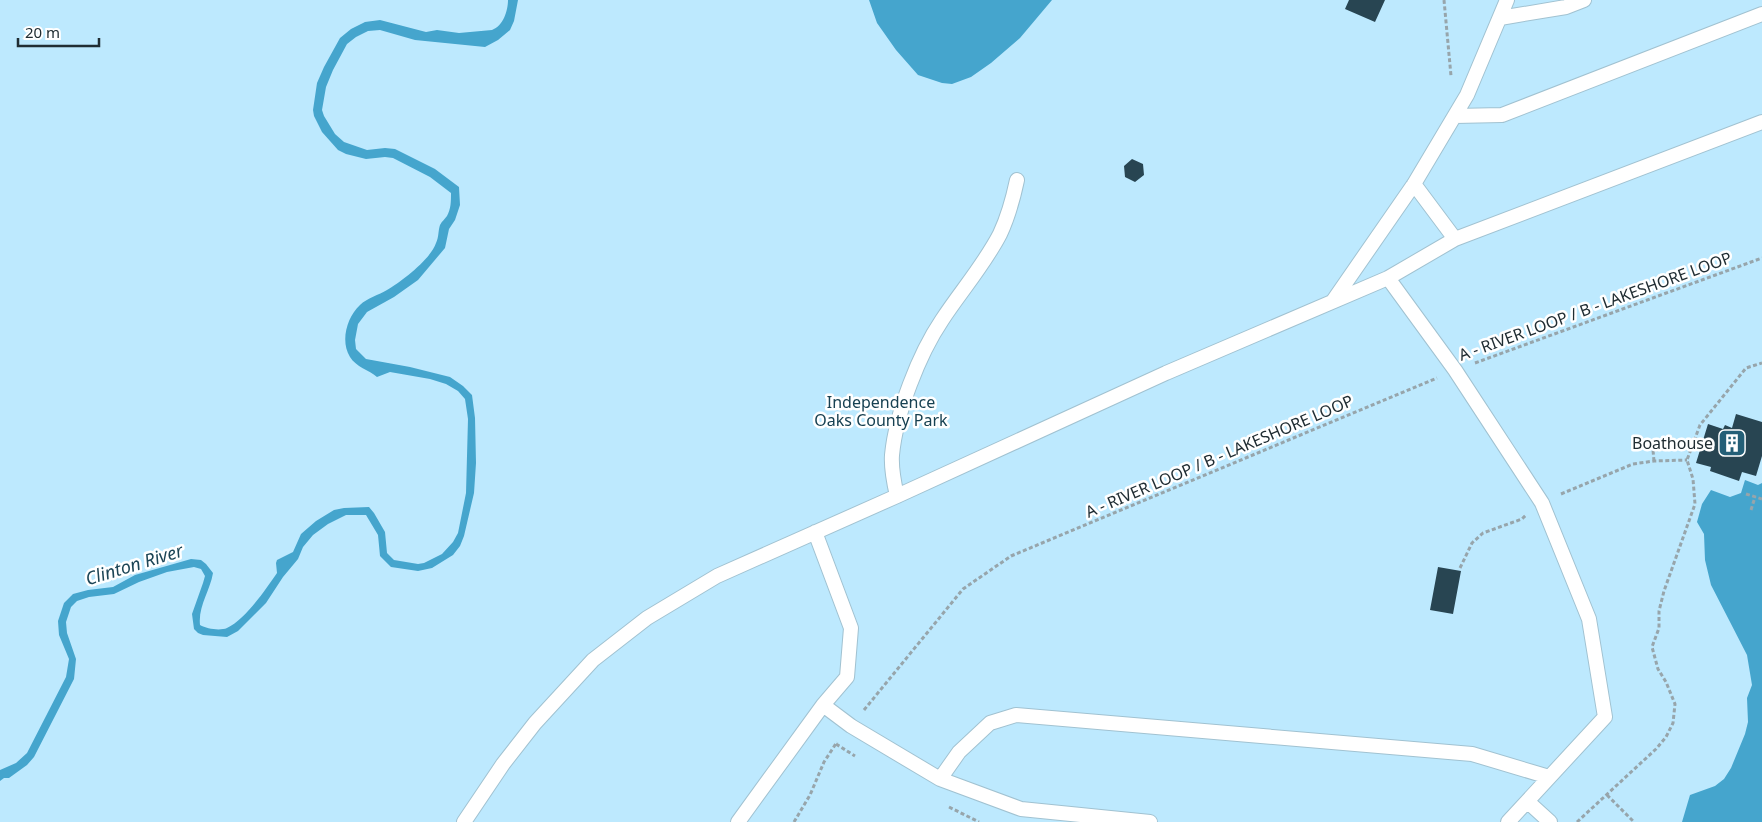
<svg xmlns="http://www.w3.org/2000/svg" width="1762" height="822" viewBox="0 0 1762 822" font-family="'Noto Sans',sans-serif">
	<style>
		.green { fill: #bde9fe }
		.water { fill: #45a5cd }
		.building { fill: #284552 }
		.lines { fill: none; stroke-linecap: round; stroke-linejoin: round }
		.service-casing { stroke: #a1c2d1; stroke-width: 16 }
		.path { stroke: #97a5ab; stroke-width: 3; stroke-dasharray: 4 2.5; stroke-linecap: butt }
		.service { stroke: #fff; stroke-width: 14 }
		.labels { text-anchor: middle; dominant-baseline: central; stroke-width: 5; stroke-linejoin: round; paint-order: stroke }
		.street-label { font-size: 16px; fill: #202d33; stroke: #fff }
		.park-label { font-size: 16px; fill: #174152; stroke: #fff }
		.poi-label { font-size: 16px; fill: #202d33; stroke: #fff; text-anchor: end }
		.water-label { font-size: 18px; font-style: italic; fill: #1c4556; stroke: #fff }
	</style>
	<rect width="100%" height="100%" fill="#e8f6fc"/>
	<path class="green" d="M0,0H1762V822H0Z"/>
	<path class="water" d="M508,0H518L514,21L510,30L498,40L485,47L415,40L380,30L368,31L356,37L347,44L333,70L326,87L322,110L324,116L335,134L344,142L367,150L385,148L395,149L435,169L459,187L460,205L455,220L449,229L445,248L418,280L394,297L367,312L358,324L355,340L356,349L366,359L410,367L450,377L463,386L472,395L475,418L476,463L474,493L464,536L460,546L453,555L432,568L418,571L391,567L380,556L378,535L366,515H346L328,524L313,535L303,547L298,559L283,577L266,603L238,631L227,637L203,635L198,633L194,629L192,614L203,583L205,576L201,569L194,567L167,572L139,582L114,594L89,597L77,601L71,607L66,622L67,633L76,659L74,679L34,757L27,765L9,778H4L0,781V770L16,763L27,753L66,677L69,659L59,635L58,621L64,603L73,594L88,590L113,587L135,575L191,559L201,560L206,564L213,573C210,591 198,606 200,625C207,629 220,631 227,628C245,620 266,589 277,573L276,563L277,560L293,552L301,534L316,521L334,510L344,508L369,507L374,513L385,532L387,553L394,560L418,564L424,563L442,554L453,542L458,533L466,493L468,419L465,399L458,391L446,384L430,379L390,372L377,377C369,370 356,367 350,357C340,341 347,317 360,305C367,298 379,295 387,290C401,282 431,259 436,243C439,237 438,231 440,225C442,221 445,219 447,216C451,209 451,201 451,193L430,177L393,158L385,157L366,159L346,154L338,150L322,132L314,116L313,110L317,83L324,67L340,38L351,29L365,22L380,20L426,32L437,30L459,33L492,30C503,26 508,11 508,0Z
		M869,0H1052L1020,38L991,63L971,77L952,84L942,83L918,75L896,50L877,23Z
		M1745,480L1758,485L1762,483V822H1682L1690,795L1715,786L1724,779L1731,768L1745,734L1748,722L1747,698L1752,685L1747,655L1711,585L1705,560L1704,534L1697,522L1702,504L1711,490L1730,497L1741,493Z"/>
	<path class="building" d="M1349,0H1385L1375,22L1345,9Z
		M1132,159L1143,164L1144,175L1135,182L1125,177L1124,166Z
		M1736,414L1762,422V456L1756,476L1742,472L1739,481L1710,471L1711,467L1696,463L1708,424L1723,429L1725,425L1732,428Z
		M1438,567L1461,571L1453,614L1430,610Z"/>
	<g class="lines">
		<defs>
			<path id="service" d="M1500,18L1566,7L1584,0
				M1455,116L1502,115L1762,14
				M1414,184L1455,239
				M1388,278L1455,370L1542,503L1589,619L1605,717L1508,822
				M1333,301L1414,184L1467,95L1507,0
				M897,496C894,483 891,469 892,455C896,413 919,354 942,320C961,291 984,265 1000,234C1008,217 1013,199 1017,180
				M823,705L851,726L940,779
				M1528,802L1550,822
				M464,822L503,764L535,723L593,660L647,618L717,576L897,496L1166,373L1388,278L1455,239L1762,122
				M738,822L823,705L847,677L851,628L815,532
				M1150,822L1021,809L940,779L959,752L990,723L1016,715L1472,754L1549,777"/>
		</defs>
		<use href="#service" class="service-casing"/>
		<path class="path" d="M1444,0L1451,76
			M1475,363L1762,258
			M1654,461L1653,450L1664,449
			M1561,494L1633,464L1654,461L1687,460
			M1746,494L1762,499
			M1751,510L1755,497
			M1460,568L1472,543L1483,533L1522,519L1526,515
			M864,710L963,589L1011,556L1437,378
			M836,744L855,756
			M1607,795L1634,822
			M949,807L979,822
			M794,822L810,795L824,762L837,742
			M1577,822L1656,749L1666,737L1673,723L1675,704L1666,682L1658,669L1652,647L1659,628V611L1664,591L1695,504L1693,479L1687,460L1700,425L1746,368L1762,363"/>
		<use href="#service" class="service"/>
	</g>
	<defs>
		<symbol id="building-square" viewBox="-11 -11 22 22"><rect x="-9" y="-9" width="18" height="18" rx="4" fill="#245f77" stroke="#fff"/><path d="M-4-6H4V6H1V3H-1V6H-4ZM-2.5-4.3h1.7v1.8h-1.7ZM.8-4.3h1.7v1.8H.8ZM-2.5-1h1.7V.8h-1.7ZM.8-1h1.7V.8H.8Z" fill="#fff"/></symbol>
	</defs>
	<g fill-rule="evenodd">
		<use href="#building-square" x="1716" y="427" width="32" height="32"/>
	</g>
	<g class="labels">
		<g class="street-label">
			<text transform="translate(1595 306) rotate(-20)">A - RIVER LOOP / B - LAKESHORE LOOP</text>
			<text transform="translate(1219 456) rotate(-23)">A - RIVER LOOP / B - LAKESHORE LOOP</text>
		</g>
		<g class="park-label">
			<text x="881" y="402">Independence<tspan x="881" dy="18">Oaks County Park</tspan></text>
		</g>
		<g class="poi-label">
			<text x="1713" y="443">Boathouse</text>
		</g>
		<g class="water-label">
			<text transform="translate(134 564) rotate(-17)">Clinton River</text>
		</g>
	</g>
	<path d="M18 38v8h81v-8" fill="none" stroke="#202d33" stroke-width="2.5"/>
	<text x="25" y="38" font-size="15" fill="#202d33" stroke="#ffffff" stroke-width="4" paint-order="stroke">20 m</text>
</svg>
